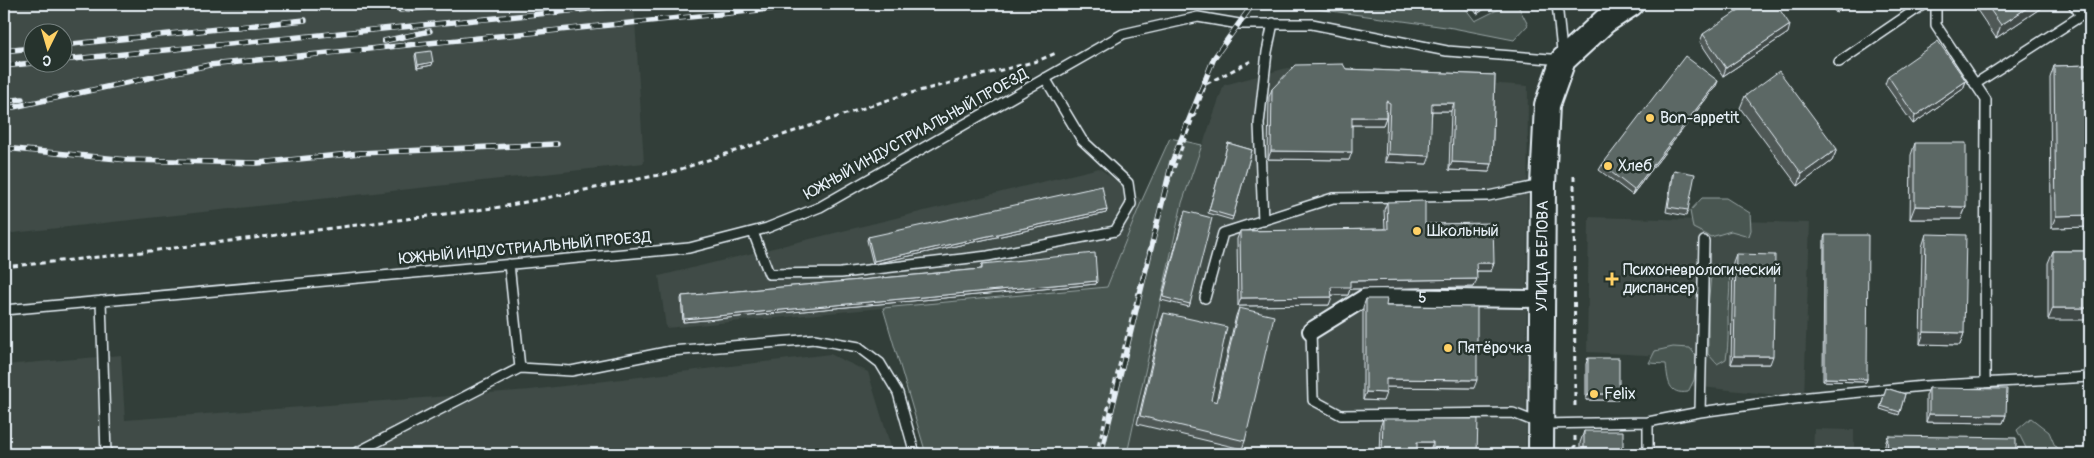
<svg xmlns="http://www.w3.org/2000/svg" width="2094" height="458" viewBox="0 0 2094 458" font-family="Pangolin,sans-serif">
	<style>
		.built { fill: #3f4b46; fill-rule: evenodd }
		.green { fill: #495651; stroke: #98a4a4 }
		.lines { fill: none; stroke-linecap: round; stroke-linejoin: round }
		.service-casing { stroke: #e8f1f8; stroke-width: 12 }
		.minor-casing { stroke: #e8f1f8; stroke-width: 20 }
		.secondary-casing { stroke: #e8f1f8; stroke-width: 28 }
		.path { stroke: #e8f1f8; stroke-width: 3; stroke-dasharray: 5 4; stroke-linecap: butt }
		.service { stroke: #26332d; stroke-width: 9 }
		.minor { stroke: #26332d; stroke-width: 16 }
		.secondary { stroke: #26332d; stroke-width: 24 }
		.rail-casing { stroke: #e8f1f8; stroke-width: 5.5 }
		.rail { stroke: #26332d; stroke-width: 4; stroke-dasharray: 11; stroke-linecap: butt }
		.wall { fill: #4f5957; stroke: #e8f1f8 }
		.shaded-wall { fill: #404947; stroke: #e8f1f8 }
		.building { fill: #5c6865; stroke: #e8f1f8 }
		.poi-dot { fill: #ffd166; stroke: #26332d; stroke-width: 2 }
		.labels { text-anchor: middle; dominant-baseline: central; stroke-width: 5; stroke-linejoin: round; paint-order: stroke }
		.poi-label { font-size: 16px; fill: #e8f1f8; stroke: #26332d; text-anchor: start }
		.street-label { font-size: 16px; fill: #e8f1f8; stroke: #26332d }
	</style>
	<rect width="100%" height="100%" fill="#323e39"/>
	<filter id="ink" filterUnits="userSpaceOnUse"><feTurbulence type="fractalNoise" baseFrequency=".02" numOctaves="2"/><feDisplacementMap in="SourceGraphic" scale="10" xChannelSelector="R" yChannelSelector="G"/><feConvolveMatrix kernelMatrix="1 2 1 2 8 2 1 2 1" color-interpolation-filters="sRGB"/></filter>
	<g filter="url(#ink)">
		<path class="built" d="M4,4H634L644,163L4,234ZM32,32H62V62H32Z
			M1287,68L1528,86L1526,454H1127L1182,203L1224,85Z
			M1099,168L1142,200L1107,287L666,328L659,276Z
			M1589,217L1810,223L1804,398L1682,385L1684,357L1587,352Z
			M830,354L868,372L893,454H4V365L121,355L125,420L530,390Z
			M1814,429L1854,430V454H1813Z"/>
		<path class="green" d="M1281,4H1462L1475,21L1509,4H1517L1528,25L1514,40L1453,28Z
			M1170,138L1202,145L1182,203L1127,454H926L883,308L1107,287L1142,200Z
			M1702,198H1726L1750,213L1751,230L1749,236L1731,231L1711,237L1693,228L1690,211Z
			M1712,265H1727C1732,281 1729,295 1728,312C1728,328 1729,343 1726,359L1717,364L1708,354V307Z
			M1673,347L1690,348L1697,357L1694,380L1688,392C1668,395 1668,381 1666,364L1649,363L1655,351Z
			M2031,418L2049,432L2055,446L2063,454H2029L2017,430Z"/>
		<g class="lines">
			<defs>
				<path id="service" d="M1936,4V25L1986,100L1985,383
					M2073,4L2081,15
					M1839,62L1924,4
					M1975,84L2090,10
					M1263,221L1259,124L1267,52L1273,23
					M753,232L769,274L841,273L988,256L1115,231L1131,204L1128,183L1082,140L1045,78
					M509,264L520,368L571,371L671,351L814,339L859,347L880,363L898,393L915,454
					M1205,298L1223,233L1333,198L1488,196L1541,185
					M101,301L106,454
					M4,310L689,248L767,228L820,207L1123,34L1198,17L1239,24H1312L1447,51L1563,60L1557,4
					M1311,331L1313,400L1341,415L1513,413L1541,424L1648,422L1700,412L1809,397L1924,386L2090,377
					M1700,412L1704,241
					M354,454L520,368
					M1648,454V422"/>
				<g id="minor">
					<path id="s1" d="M1311,331L1366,297L1542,299"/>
				</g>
				<g id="secondary">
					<path id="s2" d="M1541,454L1543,185L1547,105L1563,60L1605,21L1631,4"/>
				</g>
			</defs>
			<use href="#service" class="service-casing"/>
			<use href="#minor" class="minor-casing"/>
			<use href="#secondary" class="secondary-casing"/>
			<path class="path" d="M1240,4L1266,8
				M1574,176L1575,410
				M4,267L118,255L501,207L669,173L903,95L1037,61L1056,53
				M1575,436V454
				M1096,454L1162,200L1206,84L1251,61"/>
			<use href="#service" class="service"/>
			<use href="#minor" class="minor"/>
			<use href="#secondary" class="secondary"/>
			<defs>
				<path id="rail" d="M400,10L461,4
					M384,41L430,31
					M62,45L305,20
					M4,51L32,48
					M62,60L641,4
					M4,66L42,62
					M4,101L22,99
					M4,109L209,65L819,4
					M4,148L128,160L258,163L360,153L557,144
					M1101,454L1172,162L1214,58L1253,4"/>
			</defs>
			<use href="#rail" class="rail-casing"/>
			<use href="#rail" class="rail"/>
		</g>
		<path class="wall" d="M1470,4H1492L1477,14Z
			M1830,4H1850L1836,13Z
			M1973,4H2047L1996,38Z
			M1788,33L1723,76L1700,42L1703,34Z
			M416,53L432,65L417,68L415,56Z
			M2090,65V227L2051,228L2050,78L2054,66Z
			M1346,69L1495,75L1492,164L1489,172L1449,170L1451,111H1432L1427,164L1385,162L1387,111L1386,110V117L1383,125H1352L1349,160L1268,159L1269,97L1272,89Z
			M1888,76L1966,81L1963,89L1913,124L1885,84Z
			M1716,86L1632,195L1599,170L1602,165Z
			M1745,96L1837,149L1832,161L1798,186L1740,108Z
			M1228,143L1252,150L1232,220L1208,213Z
			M1915,143L1966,207L1961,219H1910L1911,155Z
			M1674,170L1688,210L1686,216L1666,212L1672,176Z
			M1387,202L1494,263L1491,271H1477L1474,287L1350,289L1348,295H1332L1329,305L1238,306L1237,239L1240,231L1385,229L1384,210Z
			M1107,210L1106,213L873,264L867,240L868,237Z
			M1184,214L1190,304L1189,307L1161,300Z
			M1926,234L1964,333L1960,345L1920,344L1922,247Z
			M1825,235L1867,379L1866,382L1823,381L1824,238Z
			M2053,251H2090L2048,320V263Z
			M1736,254L1770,364H1731L1733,262Z
			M982,264L1096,284L683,322L681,299L682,296L981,269Z
			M1366,299L1386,306L1474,388L1386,387L1383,401L1363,400V307Z
			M1239,308L1245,441L1242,449L1137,424L1161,321L1164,313L1211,400L1216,402L1236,316Z
			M1588,358L1617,400H1586V364Z
			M1886,388L1905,394L1899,415L1880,409Z
			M1929,388L2006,415L2003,423L1926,422V396Z
			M1383,419L1477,454H1430V450H1417V454H1379L1380,427Z
			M1584,431L1623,454H1580V443Z
			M1888,436L2016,454H1885V444Z"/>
		<path class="shaded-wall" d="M1489,4H1492L1477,14L1478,11Z
			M1839,4H1850L1836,13Z
			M2033,4H2047L1996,38L2001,25Z
			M1790,25L1788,33L1723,76L1726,68Z
			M433,62L432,65L417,68L418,65Z
			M1718,81L1716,86L1632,195L1634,190Z
			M1966,81L1963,89L1913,124L1915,116Z
			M1432,103H1454L1451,111H1429Z
			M1352,117H1386L1383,125H1349Z
			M1837,149L1832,161L1798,186L1802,174Z
			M1271,151L1352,152L1349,160L1268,159Z
			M1388,154L1430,156L1427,164L1385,162Z
			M1452,162L1492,164L1489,172L1449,170Z
			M1915,206L1966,207L1961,219H1910Z
			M1107,210L1106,213L873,264L874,261Z
			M2090,215V227L2051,228L2056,216Z
			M1476,263H1494L1491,271H1474Z
			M1477,279L1474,287L1350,289L1348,295H1328L1331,287L1350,281Z
			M1097,281L1096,284L683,322L684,319Z
			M1332,297L1329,305L1238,306L1241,298Z
			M2053,308H2090V320H2048Z
			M1924,332L1964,333L1960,345L1920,344Z
			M1734,356H1773L1770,364H1731Z
			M1825,378L1867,379L1866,382L1823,381Z
			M1386,379L1477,380L1474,388L1383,387Z
			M1366,392L1386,393L1383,401L1363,400Z
			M1588,394H1619L1617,400H1586Z
			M1929,414L2006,415L2003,423L1926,422Z
			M1417,442H1433L1430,450H1414Z"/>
		<path class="building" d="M1473,4H1489L1478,11Z
			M1748,4H1776L1790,25L1726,68L1703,34Z
			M1986,4H2033L2001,25Z
			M1938,41L1966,81L1915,116L1888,76Z
			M431,51L433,62L418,65L416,53Z
			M1685,56L1718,81L1634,190L1602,165Z
			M1343,64L1346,69L1495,75L1492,164L1452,162L1454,103H1432L1430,156L1388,154L1390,103L1386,101V117H1352V152L1271,151L1272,89L1295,65Z
			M2090,65V215L2056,216L2054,66Z
			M1779,71L1837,149L1802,174L1745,96Z
			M1228,143L1252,150L1233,217L1209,210Z
			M1915,143H1966V207L1915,206Z
			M1674,170L1695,174L1688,210L1668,207Z
			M1102,186L1107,210L874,261L868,237Z
			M1425,201V224L1493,223L1494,263H1476L1477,279L1350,281V287H1331L1332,297L1241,298L1240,231L1388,229L1387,202Z
			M1185,211L1212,218L1190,304L1163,297Z
			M1926,234L1966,235L1964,333L1924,332Z
			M1825,235H1868L1867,379L1825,378Z
			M2053,251H2090V308H2053Z
			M1095,253L1097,281L684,319L682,296L982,269V264Z
			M1736,254L1775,255L1773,356H1734Z
			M1366,299H1387L1386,306L1477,307V380L1386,379V393L1366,392Z
			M1239,308L1274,316L1245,441L1140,416L1164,313L1227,327L1211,400L1217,402Z
			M1588,358H1619V394H1588Z
			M1886,388L1905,394L1900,412L1881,406Z
			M1929,388L2007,389L2006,415L1929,414Z
			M1383,419H1478L1477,454H1433V442H1417V454H1382Z
			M1584,431H1623V454H1584Z
			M1888,436L2016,438V454H1887Z"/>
	</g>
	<g class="poi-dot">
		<circle cx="1650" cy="118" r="5"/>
		<circle cx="1608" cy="166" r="5"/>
		<circle cx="1417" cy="231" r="5"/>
		<path d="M1609.5 271.5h5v5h5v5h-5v5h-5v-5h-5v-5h5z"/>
		<circle cx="1448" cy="348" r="5"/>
		<circle cx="1594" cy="394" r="5"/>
	</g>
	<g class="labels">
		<g class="poi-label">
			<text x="1660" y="118">Bon-appetit</text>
			<text x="1618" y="166">Хлеб</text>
			<text x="1427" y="231">Школьный</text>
			<text x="1623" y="270">Психоневрологический<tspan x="1623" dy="18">диспансер</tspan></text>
			<text x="1458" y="348">Пятёрочка</text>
			<text x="1604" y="394">Felix</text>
		</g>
		<g class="street-label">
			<text transform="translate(916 134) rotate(-29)">ЮЖНЫЙ ИНДУСТРИАЛЬНЫЙ ПРОЕЗД</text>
			<text transform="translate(525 248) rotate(-5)">ЮЖНЫЙ ИНДУСТРИАЛЬНЫЙ ПРОЕЗД</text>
			<text stroke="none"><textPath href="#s2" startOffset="198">УЛИЦА БЕЛОВА</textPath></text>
			<text stroke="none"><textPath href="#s1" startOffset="121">5</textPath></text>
		</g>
	</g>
	<rect width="2094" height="458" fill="none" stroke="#26332d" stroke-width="20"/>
	<rect x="10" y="10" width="2074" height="438" fill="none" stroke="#e8f1f8" stroke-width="2" filter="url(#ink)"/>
	<g transform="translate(48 48) rotate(185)"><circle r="24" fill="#26332d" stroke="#747f7e"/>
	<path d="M0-4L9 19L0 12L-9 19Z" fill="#ffd166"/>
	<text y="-8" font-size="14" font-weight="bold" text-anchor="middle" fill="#e8f1f8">С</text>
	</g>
</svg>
